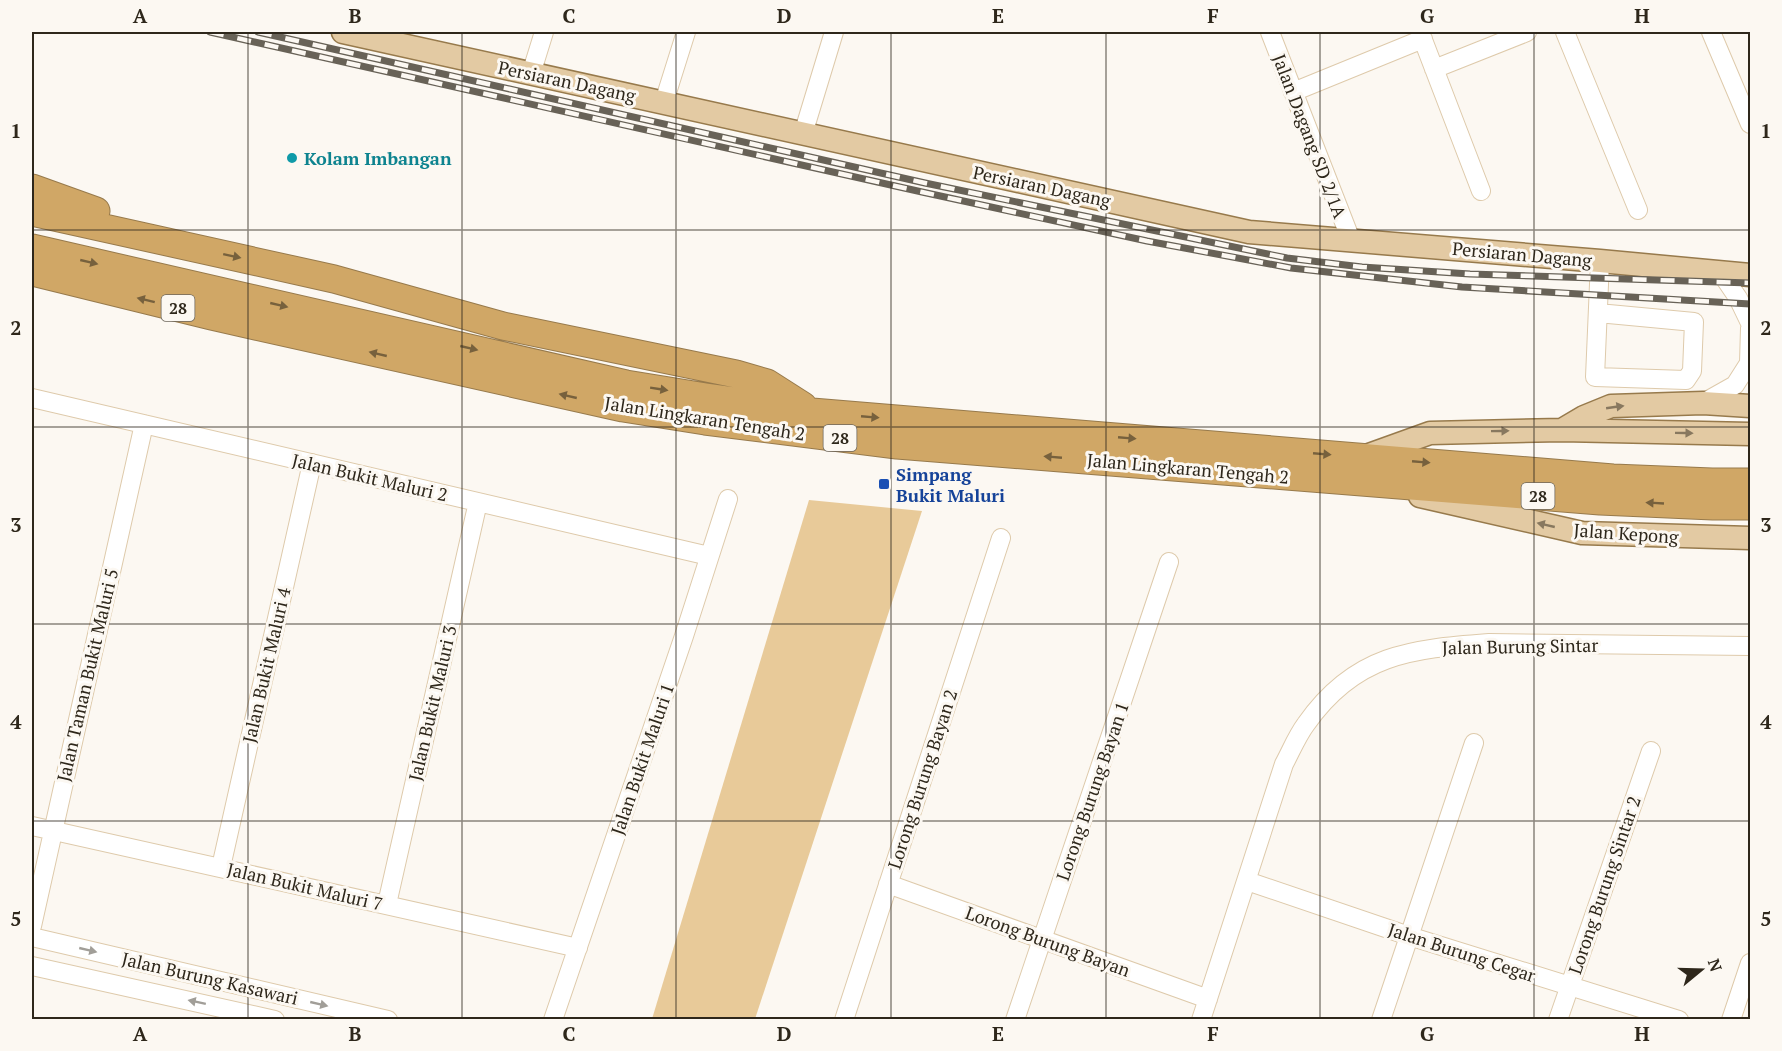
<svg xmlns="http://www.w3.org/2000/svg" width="1782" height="1051" viewBox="0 0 1782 1051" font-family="'PT Serif',serif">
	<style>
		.green { fill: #e8ca99 }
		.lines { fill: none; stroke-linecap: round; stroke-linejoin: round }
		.minor-casing { stroke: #decaab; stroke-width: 20 }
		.major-casing { stroke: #977a4c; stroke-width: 25 }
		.highway-casing { stroke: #977a4c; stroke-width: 29 }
		.minor { stroke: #fff; stroke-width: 18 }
		.major { stroke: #e3caa3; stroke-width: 22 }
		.highway { stroke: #d0a766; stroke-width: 27 }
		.rail-casing { stroke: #686257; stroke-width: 7 }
		.rail { stroke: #fcf8f2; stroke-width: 4.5; stroke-dasharray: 14; stroke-linecap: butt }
		.oneway { fill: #77613d }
		.oneway2 { fill: #88785f }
		.oneway3 { fill: #a19e98 }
		.grid { fill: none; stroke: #2e271b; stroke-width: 1.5; stroke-opacity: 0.55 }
		.culture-dot { fill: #0f9aa8; stroke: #fcf8f2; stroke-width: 2 }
		.transit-dot { fill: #1a4fb4; stroke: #fcf8f2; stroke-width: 2 }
		.labels { text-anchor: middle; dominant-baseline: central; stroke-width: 6; stroke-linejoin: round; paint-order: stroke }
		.shield { fill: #fcf8f2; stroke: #6c665c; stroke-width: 1.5 }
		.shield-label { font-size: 16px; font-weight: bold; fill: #2e271b }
		.street-label { font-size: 18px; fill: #2e271b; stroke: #fcf8f2 }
		.culture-label { font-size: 18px; font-weight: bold; fill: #0d838f; stroke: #fcf8f2; text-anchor: start }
		.transit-label { font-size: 18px; font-weight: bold; fill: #164399; stroke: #fcf8f2; text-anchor: start }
		.neatline { fill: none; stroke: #2e271b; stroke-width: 2 }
		.grid-label { font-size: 20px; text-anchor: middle; font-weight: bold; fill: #2e271b }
	</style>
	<rect width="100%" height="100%" fill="#fcf8f2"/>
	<path class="green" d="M809,500L922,511L755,1019H652Z"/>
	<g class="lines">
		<defs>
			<path id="minor" d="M1270,32L1351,240
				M1420,32L1481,191
				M1565,32L1638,210
				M1711,32L1750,124
				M1434,69L1527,32
				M531,74L544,32
				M1293,92L1423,39
				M664,102L686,32
				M803,134L834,32
				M1721,273L1738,298L1750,323
				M1598,313L1694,322L1692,371L1686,380L1595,377L1600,261
				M32,398L709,556
				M1703,403L1735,385L1749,363L1750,328
				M32,826L578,948
				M221,867L312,463
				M1247,881L1409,936L1679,1020
				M888,884L1208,999
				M387,904L478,502
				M32,926L144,424
				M32,937L388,1020
				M32,966L275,1020
				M553,1020L684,636L728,499
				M844,1020L1001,538
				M1015,1020L1169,562
				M1201,1020L1284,764C1291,751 1297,736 1306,724C1355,654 1411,649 1489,643L1750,646
				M1381,1020L1474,743
				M1558,1020L1651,751
				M1731,1020L1750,963"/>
			<path id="major" d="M343,32L1249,232L1600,261L1750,275
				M1562,430L1584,417L1611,406L1703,403L1750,406
				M1366,456L1430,433L1562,430L1750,434
				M1420,496L1582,533L1750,538"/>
			<path id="highway" d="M32,188L96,211
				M32,212L334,279L503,326L736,374L767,383L803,406
				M32,248L626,384L706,397L812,412L1613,478L1712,482H1750
				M32,272L211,316L623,408L705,421L897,445L1600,501L1713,506H1750"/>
		</defs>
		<use href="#minor" class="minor-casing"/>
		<use href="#major" class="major-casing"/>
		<use href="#highway" class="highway-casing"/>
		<use href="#minor" class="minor"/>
		<use href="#major" class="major"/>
		<use href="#highway" class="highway"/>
		<defs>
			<path id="rail" d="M210,32L922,192L1147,241L1291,268L1462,287L1750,304
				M258,32L925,183L1287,258L1362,267L1470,274L1750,283"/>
		</defs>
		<use href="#rail" class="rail-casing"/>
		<use href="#rail" class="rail"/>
	</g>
	<defs><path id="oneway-solid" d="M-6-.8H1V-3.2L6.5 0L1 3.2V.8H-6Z" transform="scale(1.5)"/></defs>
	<g class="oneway">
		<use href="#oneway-solid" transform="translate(232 256) rotate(12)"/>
		<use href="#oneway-solid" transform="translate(89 262) rotate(13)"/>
		<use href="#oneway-solid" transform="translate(146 300) rotate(-166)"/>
		<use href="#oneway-solid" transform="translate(279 305) rotate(13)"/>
		<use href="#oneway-solid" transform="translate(469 348) rotate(13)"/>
		<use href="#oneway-solid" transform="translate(378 354) rotate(-167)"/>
		<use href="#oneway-solid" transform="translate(659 389) rotate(9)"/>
		<use href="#oneway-solid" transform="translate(568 396) rotate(-167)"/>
		<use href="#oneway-solid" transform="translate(870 417) rotate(5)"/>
		<use href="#oneway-solid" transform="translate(1127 438) rotate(5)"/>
		<use href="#oneway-solid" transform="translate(1322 454) rotate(5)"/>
		<use href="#oneway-solid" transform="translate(1053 457) rotate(-175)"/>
		<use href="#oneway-solid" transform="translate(1421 462) rotate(5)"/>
		<use href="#oneway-solid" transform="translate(1655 503) rotate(-177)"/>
	</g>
	<g class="oneway2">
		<use href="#oneway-solid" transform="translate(1615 407) rotate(-8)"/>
		<use href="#oneway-solid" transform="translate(1500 431) rotate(-1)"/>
		<use href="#oneway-solid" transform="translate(1684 433) rotate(1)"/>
		<use href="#oneway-solid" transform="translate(1546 525) rotate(-167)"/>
	</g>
	<g class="oneway3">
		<use href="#oneway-solid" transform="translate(88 950) rotate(13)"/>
		<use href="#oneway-solid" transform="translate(197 1002) rotate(-168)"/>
		<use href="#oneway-solid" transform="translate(319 1004) rotate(13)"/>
	</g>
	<path class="grid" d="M248,32V1020M462,32V1020M676,32V1020M891,32V1020M1106,32V1020M1320,32V1020M1534,32V1020M32,230H1750M32,427H1750M32,624H1750M32,821H1750"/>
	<circle class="culture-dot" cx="292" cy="158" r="6"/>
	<rect class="transit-dot" x="878" y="478" width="12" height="12" rx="3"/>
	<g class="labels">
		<g class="shield">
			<rect x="161.5" y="295" width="33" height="26" rx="4.5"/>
			<rect x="823.5" y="425" width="33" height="26" rx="4.5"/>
			<rect x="1521.5" y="483" width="33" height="26" rx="4.5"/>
		</g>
		<g class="shield-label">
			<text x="178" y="308">28</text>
			<text x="840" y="438">28</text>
			<text x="1538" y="496">28</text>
		</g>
		<g class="street-label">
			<text transform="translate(567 81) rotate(12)">Persiaran Dagang</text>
			<text transform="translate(1310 136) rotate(69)">Jalan Dagang SD 2/1A</text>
			<text transform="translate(1042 186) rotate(12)">Persiaran Dagang</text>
			<text transform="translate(1522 254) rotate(5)">Persiaran Dagang</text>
			<text transform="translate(705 418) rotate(9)">Jalan Lingkaran Tengah 2</text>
			<text transform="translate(1188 468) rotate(5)">Jalan Lingkaran Tengah 2</text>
			<text transform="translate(370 477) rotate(13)">Jalan Bukit Maluri 2</text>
			<text transform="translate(1626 533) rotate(4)">Jalan Kepong</text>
			<text transform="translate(1520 646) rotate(-1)">Jalan Burung Sintar</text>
			<text transform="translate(266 665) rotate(-77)">Jalan Bukit Maluri 4</text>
			<text transform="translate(87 675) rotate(-77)">Jalan Taman Bukit Maluri 5</text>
			<text transform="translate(432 703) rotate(-77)">Jalan Bukit Maluri 3</text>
			<text transform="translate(642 759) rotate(-71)">Jalan Bukit Maluri 1</text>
			<text transform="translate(922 779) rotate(-72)">Lorong Burung Bayan 2</text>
			<text transform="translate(1092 791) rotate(-71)">Lorong Burung Bayan 1</text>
			<text transform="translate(1604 885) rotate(-71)">Lorong Burung Sintar 2</text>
			<text transform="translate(305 886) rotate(13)">Jalan Bukit Maluri 7</text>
			<text transform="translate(1048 941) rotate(20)">Lorong Burung Bayan</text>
			<text transform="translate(1462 952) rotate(18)">Jalan Burung Cegar</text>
			<text transform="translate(210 978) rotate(13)">Jalan Burung Kasawari</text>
		</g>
		<g class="culture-label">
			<text x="304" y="158">Kolam Imbangan</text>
		</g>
		<g class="transit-label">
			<text x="896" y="474">Simpang<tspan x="896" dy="21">Bukit Maluri</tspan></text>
		</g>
	</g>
	<rect width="1782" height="1051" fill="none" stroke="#fcf8f2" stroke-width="66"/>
	<g transform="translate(1701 970) rotate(71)" stroke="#fcf8f2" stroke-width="4.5" paint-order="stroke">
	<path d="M0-4.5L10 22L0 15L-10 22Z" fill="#2e271b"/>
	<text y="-9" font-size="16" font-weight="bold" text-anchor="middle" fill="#2e271b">N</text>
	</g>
	<rect x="33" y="33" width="1716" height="985" class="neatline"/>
	<g class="grid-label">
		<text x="140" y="23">A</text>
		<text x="355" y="23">B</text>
		<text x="569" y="23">C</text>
		<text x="784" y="23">D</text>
		<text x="998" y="23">E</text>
		<text x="1213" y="23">F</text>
		<text x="1427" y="23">G</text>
		<text x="1642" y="23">H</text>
		<text x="16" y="138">1</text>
		<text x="1766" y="138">1</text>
		<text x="16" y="335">2</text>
		<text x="1766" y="335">2</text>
		<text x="16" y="532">3</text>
		<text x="1766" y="532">3</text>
		<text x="16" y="729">4</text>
		<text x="1766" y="729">4</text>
		<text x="16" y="926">5</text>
		<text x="1766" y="926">5</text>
		<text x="140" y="1041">A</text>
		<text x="355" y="1041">B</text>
		<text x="569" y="1041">C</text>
		<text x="784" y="1041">D</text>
		<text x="998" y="1041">E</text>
		<text x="1213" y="1041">F</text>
		<text x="1427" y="1041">G</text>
		<text x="1642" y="1041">H</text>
	</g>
</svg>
